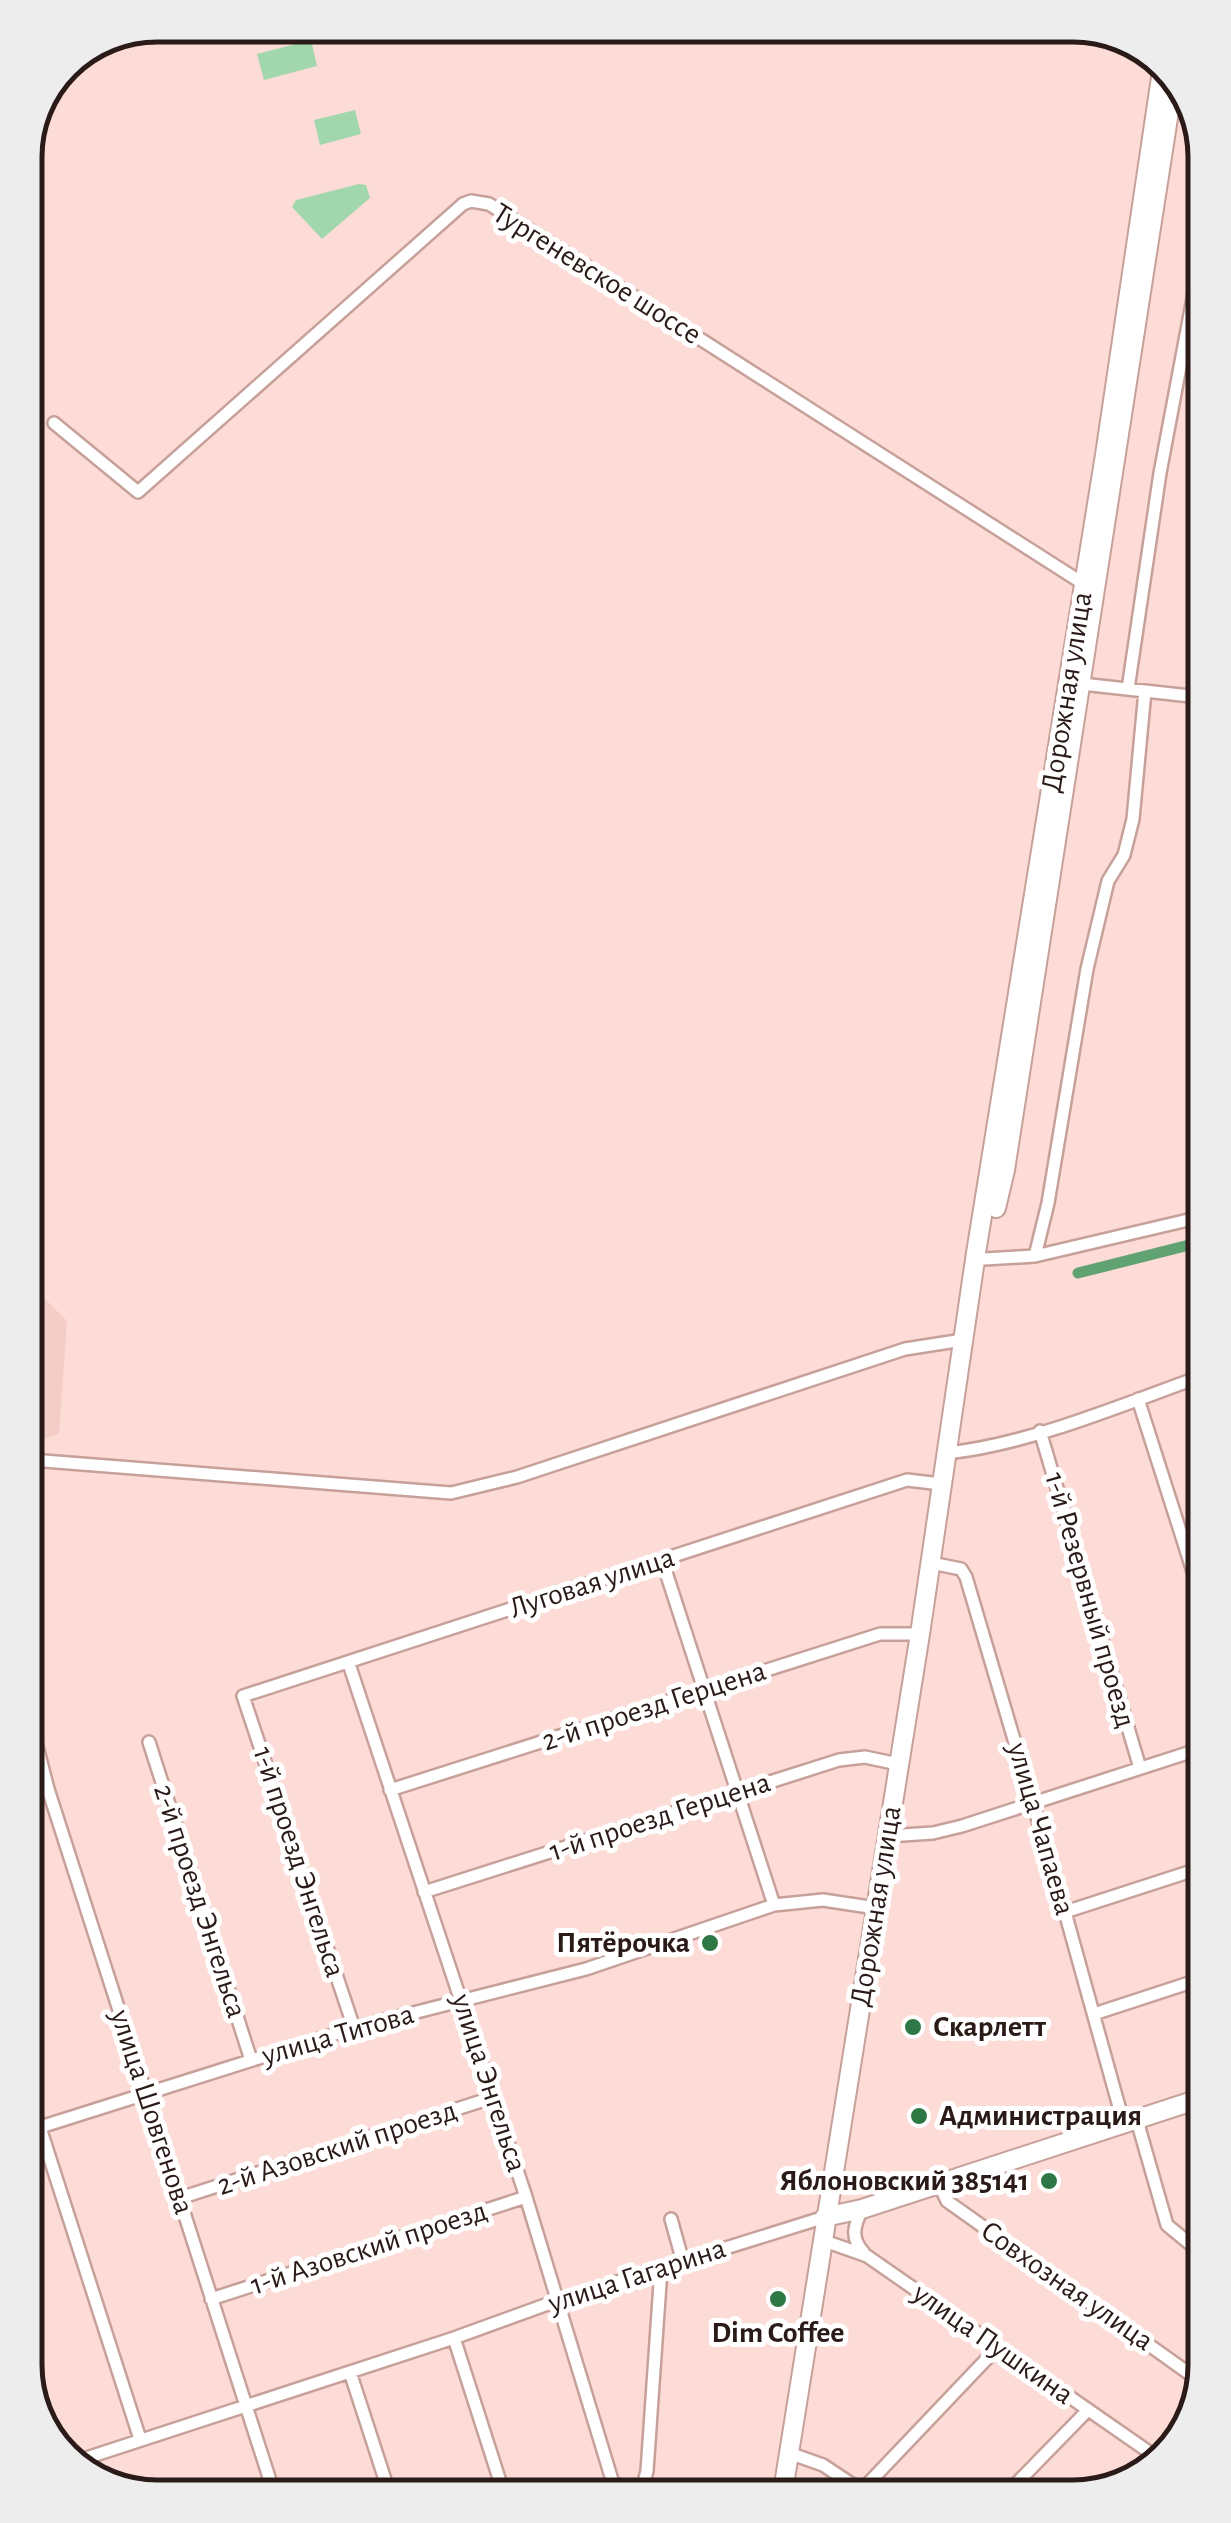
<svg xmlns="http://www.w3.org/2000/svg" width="1231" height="2523" viewBox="0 0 1231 2523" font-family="'Alegreya Sans',sans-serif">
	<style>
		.built { fill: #f5cdc7 }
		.green { fill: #a2d7ae }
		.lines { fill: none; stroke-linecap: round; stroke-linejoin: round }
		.canal { stroke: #61a272; stroke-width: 11 }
		.street-casing { stroke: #c7a09a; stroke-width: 16 }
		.secondary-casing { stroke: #c7a09a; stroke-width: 22 }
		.street { stroke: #fff; stroke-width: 11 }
		.secondary { stroke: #fff; stroke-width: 18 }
		.poi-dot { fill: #2e7845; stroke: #fff; stroke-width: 4 }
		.labels { text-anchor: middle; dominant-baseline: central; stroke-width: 10; stroke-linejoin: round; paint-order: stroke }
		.street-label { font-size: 30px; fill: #2a1b19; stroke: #fff }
		.poi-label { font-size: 30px; font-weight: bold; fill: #2a1b19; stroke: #fff; text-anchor: end }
		.rim { fill: none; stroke: #2a1b19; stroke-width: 5 }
	</style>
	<rect width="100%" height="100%" fill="#fddcd7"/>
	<path class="built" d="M30,1284L67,1321L59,1434L40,1440L31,1439Z"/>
	<path class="green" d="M311,40L317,66L264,80L257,54Z
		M355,110L361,134L320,145L314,120Z
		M359,184L366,185L370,198L322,239L292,207L296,200Z"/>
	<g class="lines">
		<path class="canal" d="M1078,1273L1201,1242"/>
		<defs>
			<path id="street" d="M54,423L138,492L463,204L471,201L489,204L1087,586
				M1082,684L1199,697
				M1128,689L1160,473L1197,277
				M1035,1256L1048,1203L1087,969L1108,881L1124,855L1133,819L1145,691
				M984,1259L1035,1256L1201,1217
				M1138,1399L1203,1603
				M1040,1431L1140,1768
				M946,1453C1028,1445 1124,1404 1202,1376
				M31,1460L451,1493L517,1477L905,1349L963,1340
				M662,1560L774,1905
				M931,1563L961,1569L966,1577L1065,1912L1123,2121
				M349,1664L526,2197L612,2480L621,2490L633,2492L644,2482L647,2471L661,2269
				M32,1727L48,1789L275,2496
				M149,1742L251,2060
				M390,1790L880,1634H920
				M888,1836L933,1833L962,1826L1203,1748
				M424,1892L839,1760L865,1757L898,1764
				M1065,1912L1204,1867
				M1094,2014L1204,1978
				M354,2028L243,1696L907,1480L941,1484
				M34,2109L140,2439
				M1136,2117L1167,2225L1206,2257
				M34,2129L354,2028L586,1969L774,1905L823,1900L876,1908
				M939,2184L947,2201L1201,2382
				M180,2198L494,2097
				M862,2209C854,2226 850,2238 864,2253
				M671,2219L683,2262
				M822,2240L867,2256L1159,2459
				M211,2299L526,2197
				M454,2338L504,2494
				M350,2372L390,2495
				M789,2453L823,2465L862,2491
				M71,2463L454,2338L556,2301L825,2217
				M1011,2489L1088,2410
				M862,2490L998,2347"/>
			<path id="secondary" d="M996,1208L1005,1170L1174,79
				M825,2217L862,2209L1205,2097
				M783,2491L920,1634L976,1253L1105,455L1163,64"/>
		</defs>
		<use href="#street" class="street-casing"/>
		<use href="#secondary" class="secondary-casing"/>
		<use href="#street" class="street"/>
		<use href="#secondary" class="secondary"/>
	</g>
	<g class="poi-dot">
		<circle cx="710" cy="1943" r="10"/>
		<circle cx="913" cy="2027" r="10"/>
		<circle cx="919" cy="2116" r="10"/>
		<circle cx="1049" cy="2181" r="10"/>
		<circle cx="778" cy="2299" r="10"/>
	</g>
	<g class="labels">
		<g class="street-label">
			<text transform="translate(597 274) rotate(32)">Тургеневское шоссе</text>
			<text transform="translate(1067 692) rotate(-81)">Дорожная улица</text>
			<text transform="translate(592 1583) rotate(-18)">Луговая улица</text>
			<text transform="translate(1090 1600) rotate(74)">1-й Резервный проезд</text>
			<text transform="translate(654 1706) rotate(-18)">2-й проезд Герцена</text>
			<text transform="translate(660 1817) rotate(-18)">1-й проезд Герцена</text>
			<text transform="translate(1041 1829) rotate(74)">улица Чапаева</text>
			<text transform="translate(299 1862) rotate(72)">1-й проезд Энгельса</text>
			<text transform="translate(200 1901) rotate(72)">2-й проезд Энгельса</text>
			<text transform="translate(876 1906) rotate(-81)">Дорожная улица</text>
			<text transform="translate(338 2035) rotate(-16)">улица Титова</text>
			<text transform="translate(489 2083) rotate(72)">улица Энгельса</text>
			<text transform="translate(152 2112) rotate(72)">улица Шовгенова</text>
			<text transform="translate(337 2148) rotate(-18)">2-й Азовский проезд</text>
			<text transform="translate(369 2248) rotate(-18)">1-й Азовский проезд</text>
			<text transform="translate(637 2276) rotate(-18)">улица Гагарина</text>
			<text transform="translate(1067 2286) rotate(35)">Совхозная улица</text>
			<text transform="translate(993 2344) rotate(35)">улица Пушкина</text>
		</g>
		<g class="poi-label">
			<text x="690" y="1943">Пятёрочка</text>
			<text x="933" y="2027" text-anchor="start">Скарлетт</text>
			<text x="939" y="2116" text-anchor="start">Администрация</text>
			<text x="1029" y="2181">Яблоновский 385141</text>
			<text x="778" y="2333" text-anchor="middle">Dim Coffee</text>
		</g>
	</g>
	<path d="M0 0H1231V2523H0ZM157 42H1073A115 115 0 0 1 1188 157V2365A115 115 0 0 1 1073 2480H157A115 115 0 0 1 42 2365V157A115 115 0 0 1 157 42Z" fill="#eeeded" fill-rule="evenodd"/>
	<path class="rim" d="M157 42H1073A115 115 0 0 1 1188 157V2365A115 115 0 0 1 1073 2480H157A115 115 0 0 1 42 2365V157A115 115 0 0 1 157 42Z"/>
</svg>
